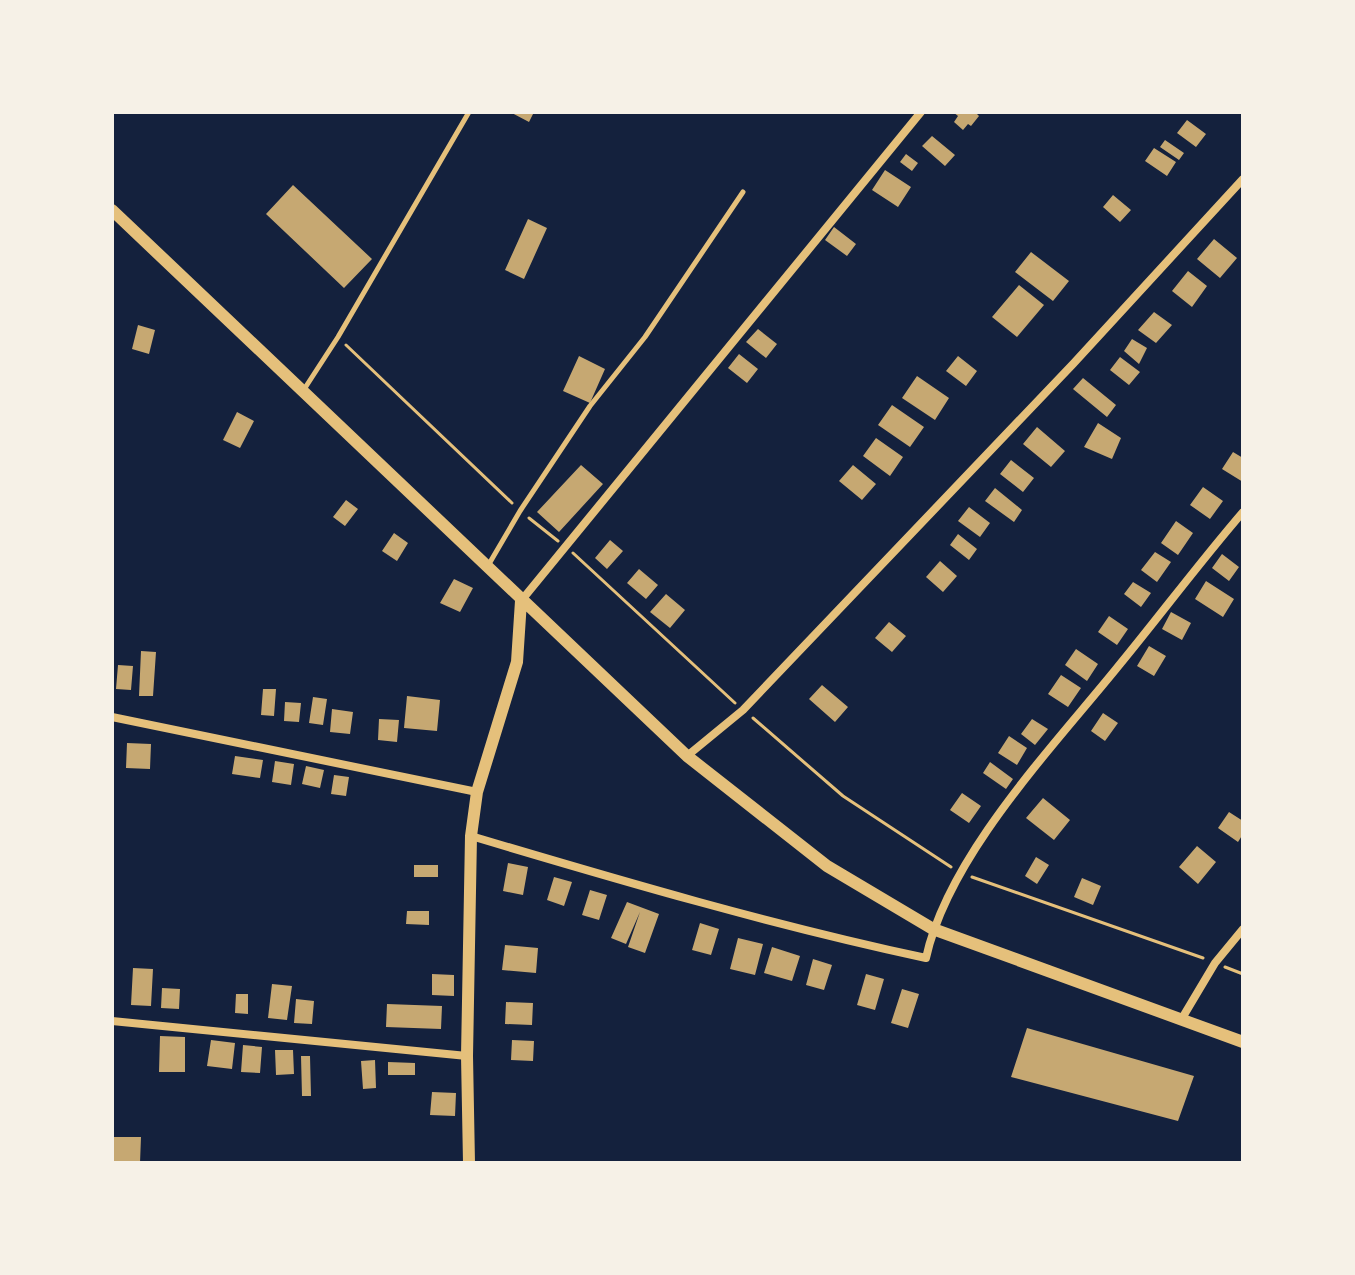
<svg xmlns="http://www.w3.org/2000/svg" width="1355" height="1275" viewBox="0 0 1355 1275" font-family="Ubuntu,sans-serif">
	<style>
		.building { fill: #c6a872 }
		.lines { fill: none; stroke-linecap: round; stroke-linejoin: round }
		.path { stroke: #e5c07b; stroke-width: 3 }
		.service { stroke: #e5c07b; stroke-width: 5 }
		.minor { stroke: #e5c07b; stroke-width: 8 }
		.tertiary { stroke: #e5c07b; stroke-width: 12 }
	</style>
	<rect width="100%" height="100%" fill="#14213d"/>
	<path class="building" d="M510,112H534L529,122Z
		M953,112H975L979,116L971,126L968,124L963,130L954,122L958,116Z
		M1187,120L1206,134L1196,147L1177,133Z
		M932,136L955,155L945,166L922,146Z
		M1165,140L1184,153L1179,160L1160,147Z
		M1154,148L1176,162L1167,176L1145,161Z
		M906,154L918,163L912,171L900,162Z
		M885,170L911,187L898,207L872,190Z
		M293,185L372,259L344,288L266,214Z
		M1113,195L1131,210L1120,222L1103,207Z
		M528,219L547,228L524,279L505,270Z
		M834,227L856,244L847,256L825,240Z
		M1214,239L1237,258L1220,278L1197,259Z
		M1031,252L1069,281L1053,301L1015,272Z
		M1188,271L1207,286L1192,307L1172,291Z
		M1019,285L1044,305L1017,337L992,317Z
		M1154,312L1172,325L1156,343L1138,330Z
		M138,325L155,330L149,354L132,349Z
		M758,329L777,344L766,358L746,342Z
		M1132,339L1147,348L1139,364L1124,351Z
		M739,354L758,369L747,383L728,368Z
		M579,356L605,369L590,403L563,391Z
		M958,356L977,371L966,386L946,371Z
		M1120,357L1140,372L1129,385L1110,370Z
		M917,376L949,398L935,420L902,398Z
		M1083,378L1116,405L1107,417L1073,389Z
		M892,405L924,427L910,447L878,425Z
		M237,412L254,421L240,448L223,440Z
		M1098,423L1121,438L1112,459L1084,447Z
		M1037,427L1065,451L1051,467L1023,444Z
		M876,438L903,457L890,476L863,456Z
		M1233,452L1243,458V482L1222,469Z
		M1011,460L1034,478L1023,492L1000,474Z
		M581,465L603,484L559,532L537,512Z
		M853,465L876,484L862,500L839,481Z
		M1203,487L1223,501L1210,519L1190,505Z
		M995,488L1022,510L1014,522L985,501Z
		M346,500L358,509L345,526L333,517Z
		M969,507L990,523L980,537L958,521Z
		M1176,521L1193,533L1178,555L1161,543Z
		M394,533L408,543L397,561L382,551Z
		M958,534L977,549L969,560L950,545Z
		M610,540L623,551L607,569L595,558Z
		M1155,552L1171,562L1157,582L1141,570Z
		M1222,554L1239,567L1229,581L1212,568Z
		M940,561L957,576L943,592L926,577Z
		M639,569L658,585L646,599L627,583Z
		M454,579L473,588L460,612L440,603Z
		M1206,581L1234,599L1223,617L1195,599Z
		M1133,582L1151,593L1141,607L1124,594Z
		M666,594L685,610L670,628L650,612Z
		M1171,612L1191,623L1182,640L1162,629Z
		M1109,616L1128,629L1117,645L1098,632Z
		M889,622L906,636L892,652L875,638Z
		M1149,646L1166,656L1154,676L1137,666Z
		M1076,649L1098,664L1087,681L1065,665Z
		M141,651L156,652L153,696H139Z
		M118,665L133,666L131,690L116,689Z
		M1061,675L1081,688L1068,707L1048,694Z
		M822,685L848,707L835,722L809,699Z
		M263,689H276L274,716L261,715Z
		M407,696L440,700L437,731L404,728Z
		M313,697L327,699L323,725L309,723Z
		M285,702L301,703L299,722L284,721Z
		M332,709L353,712L350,734L330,732Z
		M1103,713L1118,723L1105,741L1091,731Z
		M379,719L399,720L397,742L378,740Z
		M1032,719L1048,729L1035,745L1021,734Z
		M1009,736L1027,748L1017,765L998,753Z
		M127,743L151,744L150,769L126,768Z
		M235,756L263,760L260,778L232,774Z
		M275,761L294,764L291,785L272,782Z
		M990,762L1013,779L1006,789L983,773Z
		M306,766L324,770L320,788L302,784Z
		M334,775L349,777L346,796L331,794Z
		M962,793L981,806L969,823L950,810Z
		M1043,798L1070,820L1054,840L1026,818Z
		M1229,812L1243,821V834L1238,842L1218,828Z
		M1197,846L1216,862L1198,884L1179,867Z
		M1036,857L1049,865L1037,884L1025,876Z
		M508,863L528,867L523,895L503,891Z
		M414,865H438V877H414Z
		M554,877L572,882L564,906L547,900Z
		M1082,878L1101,886L1093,905L1074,897Z
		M590,890L607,895L599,920L582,915Z
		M627,902L659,914L645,953L628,947L640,912L626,944L611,938Z
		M407,911H429V925L406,924Z
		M700,923L719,929L711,955L692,950Z
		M738,938L763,944L755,975L730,969Z
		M505,945L538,948L536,973L502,970Z
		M772,947L800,956L792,981L764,973Z
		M813,959L832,965L824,990L806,985Z
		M133,968L153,969L151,1006L131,1005Z
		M432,974L454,975V996L432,995Z
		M866,974L884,979L875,1010L857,1005Z
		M272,984L292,986L287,1020L268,1018Z
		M162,988L180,989L179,1009L161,1008Z
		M902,989L919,994L908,1028L891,1023Z
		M236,994H248V1014L235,1013Z
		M296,999L314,1001L312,1024L294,1023Z
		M506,1002L533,1003L532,1025L505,1024Z
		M387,1004L442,1006L441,1029L386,1027Z
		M1027,1028L1194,1076L1178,1121L1011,1077Z
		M160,1036L185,1037V1072H159Z
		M211,1040L235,1043L232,1069L207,1066Z
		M512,1040L534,1041L533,1061L511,1060Z
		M243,1045L262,1047L260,1073L241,1072Z
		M275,1050H293L294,1074L276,1075Z
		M301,1056H310L311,1096H302Z
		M375,1060L376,1088L363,1089L361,1061Z
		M388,1062L415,1063V1075H388Z
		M432,1092L456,1093L455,1116L430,1115Z
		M112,1137H141L140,1163H112Z"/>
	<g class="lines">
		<path class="path" d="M346,345L512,503
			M529,518L558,541
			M573,553L735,703
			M753,718L843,796L951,867
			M972,877L1203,958
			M1225,967L1243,974"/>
		<path class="service" d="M303,391L338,337L469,112
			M489,564L520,511L590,406L645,337L743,192"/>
		<path class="minor" d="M521,601L921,112
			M112,717L477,792
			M687,756L743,710L1073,364L1243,179
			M471,836C622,881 772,925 926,958C948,857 1051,749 1116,669C1159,617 1199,563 1243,512
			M1181,1020L1215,963L1243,929
			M112,1021L467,1056"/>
		<path class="tertiary" d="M112,210L687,756L827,866L933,929L1243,1042
			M469,1163L467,1056L471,836L477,792L517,662L521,601"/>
	</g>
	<rect width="1355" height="1275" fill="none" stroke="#f6f1e7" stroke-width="228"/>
</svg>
